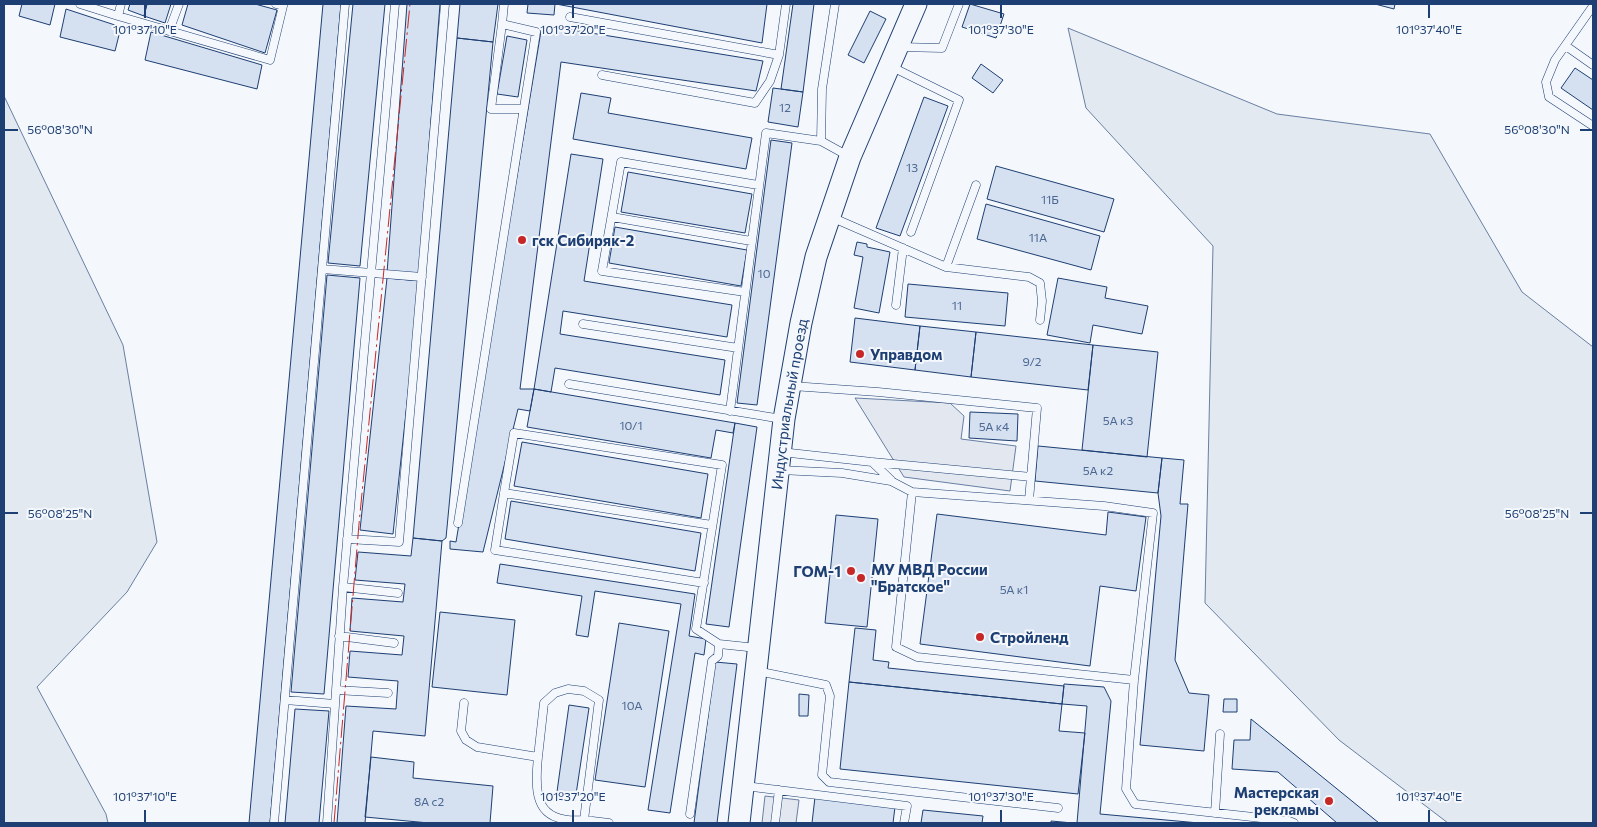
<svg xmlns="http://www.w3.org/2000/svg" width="1597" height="827" viewBox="0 0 1597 827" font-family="Commissioner,sans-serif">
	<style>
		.green { fill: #e3e9f0; stroke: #687fa3 }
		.parking { fill: #e3e8f0; stroke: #687fa3 }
		.building { fill: #d5e0f0; stroke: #1d3f73 }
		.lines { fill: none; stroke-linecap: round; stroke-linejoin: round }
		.lane-casing { stroke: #1d3f73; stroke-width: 9 }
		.secondary-casing { stroke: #1d3f73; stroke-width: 23 }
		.lane { stroke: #f4f7fb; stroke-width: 8 }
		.secondary { stroke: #f4f7fb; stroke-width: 21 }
		.power { stroke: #c62828; stroke-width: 1; stroke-dasharray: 18 4 2.5 4; stroke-linecap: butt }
		.ticks { fill: none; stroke: #1d3f73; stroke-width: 2 }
		.poi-dot { fill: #c62828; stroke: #f4f7fb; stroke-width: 2 }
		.labels { text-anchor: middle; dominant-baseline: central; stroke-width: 4; stroke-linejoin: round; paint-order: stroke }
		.number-label { font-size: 12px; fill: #4b6792 }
		.poi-label { font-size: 15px; font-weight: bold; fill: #1d3f73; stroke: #f4f7fb; text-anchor: start }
		.street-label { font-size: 15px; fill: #1d3f73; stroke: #f4f7fb }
		.ticks-label { font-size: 12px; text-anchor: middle; fill: #1d3f73; stroke: #f4f7fb; stroke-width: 4; stroke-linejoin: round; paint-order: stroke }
	</style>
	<rect width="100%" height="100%" fill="#f4f7fb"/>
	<path class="green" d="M1068,28L1277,114L1430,134L1522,292L1593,347V823H1448L1339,740L1205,603L1213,246L1086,108Z
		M4,96L123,345L157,542L127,592L37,687L106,814L108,823H4Z"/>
	<path class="parking" d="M855,398L950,403L964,416L961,439L1016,446L1010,491L904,477Z
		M765,796L799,800L796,823H762Z"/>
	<path class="building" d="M22,4H55L50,25L19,16Z
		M130,4H147L144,16L128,10Z
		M147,4H171L165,23L144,16Z
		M188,4H255L277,10L265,53L182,25Z
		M323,4H341L270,823H249Z
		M353,4H385L360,266L328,263Z
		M407,4H440L419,276L387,273Z
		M460,4H498L493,42L457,38Z
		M528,4H555L554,15L527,13Z
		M556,4H767L762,43Z
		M793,4H814L803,92L781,89Z
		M970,4L1004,14L996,38L962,27Z
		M1375,4H1395L1394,9Z
		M66,9L121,27L115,51L60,37Z
		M870,11L886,19L864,63L848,55Z
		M542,25L763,61L756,91L561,62L520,389H534L530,411L518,409L483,552L450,549V541L456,542Z
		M151,32L262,65L257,89L145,60Z
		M507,36L527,40L518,97L497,94Z
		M457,38L493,42L446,538L442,541L413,538Z
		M981,64L1003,80L993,93L972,78Z
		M1575,68L1593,80V110L1561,88Z
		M773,88L803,92L798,127L768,122Z
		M581,93L611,98L608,113L752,138L746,169L573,139Z
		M924,97L948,106L900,236L876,228Z
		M771,140L792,143L757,405L737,403Z
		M571,154L603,159L584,281L732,305L727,337L563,311L560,334L725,360L720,395L555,368L551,392L534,389Z
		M996,166L1114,199L1104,232L987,199Z
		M628,172L752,194L745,233L621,212Z
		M986,204L1100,236L1091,270L977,239Z
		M615,227L747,250L741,286L609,263Z
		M857,242L867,244V247L890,252L879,313L854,308L863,257L854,255Z
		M327,275L360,278L324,694L291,692Z
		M387,278L420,281L393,534L360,530Z
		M1058,278L1107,287L1105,298L1148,306L1142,334L1093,325L1090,343L1047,335Z
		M908,284L1008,293L1005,326L905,317Z
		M855,318L920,326L915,370L850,362Z
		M920,326L976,332L971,377L915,370Z
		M976,332L1093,345L1088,390L971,377Z
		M1093,345L1158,352L1147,457L1082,450Z
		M534,389L735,423L733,433L716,430L711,458L527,427Z
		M970,412L1018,414L1017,441L969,438Z
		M735,423L757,427L729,627L706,624Z
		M522,442L708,474L701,518L514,486Z
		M1038,446L1162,458L1158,493L1035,481Z
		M1162,458L1184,460L1180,504H1188L1175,660L1189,693L1209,695L1204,751L1140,745L1161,516L1158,493Z
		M511,501L701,533L695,571L505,539Z
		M1108,512L1146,517L1136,591L1100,586L1090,666L920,644L937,514L1106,535Z
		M836,515L878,519L867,627L825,623Z
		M413,538L442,541L425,736L373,731L365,823H337L346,706L396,709L398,681L348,677L350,651L402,655L404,636L350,631L352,598L403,602L405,584L355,580L358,552L411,556Z
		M500,564L695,594L689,636L706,639L704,655L695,653L670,813L648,810L681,604L595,591L588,637L576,635L582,596L497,583Z
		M440,612L515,620L507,695L432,687Z
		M619,623L669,631L645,787L595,780Z
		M855,628L876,630L873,660L889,662L888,668L1064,686L1062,704L849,682Z
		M715,662L737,664L717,823H694Z
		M849,682L1062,704L1059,731L1085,733L1078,794L840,769Z
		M1064,684L1104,687L1111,701L1100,814L1199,823H1077L1087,706L1062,704Z
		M799,694L809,695L808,716H799Z
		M1224,699H1237V712H1223Z
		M569,705L589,708L575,801L556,799Z
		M295,709L329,711L319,823H285Z
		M1251,719L1379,823H1337L1278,772L1232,769L1234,740H1250Z
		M371,757L414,762L413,778L493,786L490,823H429L365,817Z
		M815,797L895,807L893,823H812Z
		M923,810L983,816L982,823H921Z
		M1051,821L1073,823H1051Z"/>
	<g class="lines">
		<defs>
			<path id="lane" d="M80,4L118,16L121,4
				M835,4L822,89L821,141L850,157
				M1593,6L1555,60L1546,82L1549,97L1593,126
				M118,16L270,60L283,6L276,4
				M570,17L779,55L786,4
				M502,24L491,109H523
				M169,31L179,4
				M1566,46L1593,65
				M899,47L942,48L959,4
				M890,66L959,100L911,232
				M602,75L755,103L770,81L779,55
				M612,217L751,241
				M831,217L946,267L1029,277L1040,283L1042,301L1040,320
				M946,267L976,185
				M322,269L422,277
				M745,292L602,271L621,162L758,185
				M896,305L903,248
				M583,324L738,348
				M569,384L782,419
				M792,386L878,392L1037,408L1031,477
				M730,411L766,133L821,141
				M781,452L872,462L1031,477L1029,500
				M872,462L891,480
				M780,470L842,473L891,481L912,492L896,647L917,657L1134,680
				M912,492L1104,506L1153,513L1134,680L1126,789L1135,804L1289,821L1294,823
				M504,493L514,433L722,465L696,629L719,644L757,648
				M458,523L536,32L502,24L504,4
				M347,539L399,542L445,4
				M704,583L495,550L504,493L712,525
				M343,587L398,593
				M339,636L394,643
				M757,671L826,685L830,696L822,775L829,782L1058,808
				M336,690L388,693
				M285,700L335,704
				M464,703L461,731L466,740L477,747L538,757L544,703L555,693L568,689L584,691L599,700L584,820C536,824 534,796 538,757
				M745,786L907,806L904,823
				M1215,813L1220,734
				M690,814L712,661L718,656L719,644
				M584,820L609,823
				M274,823L345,4
				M327,823L343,587L395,4
				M775,823L779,790"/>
			<g id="secondary">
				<path id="s1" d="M739,823L784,419L801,323L816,257L850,157L916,4"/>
			</g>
		</defs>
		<use href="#lane" class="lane-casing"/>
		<use href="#secondary" class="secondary-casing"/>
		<use href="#lane" class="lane"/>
		<use href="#secondary" class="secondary"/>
		<path class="power" d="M334,823L359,524L410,4"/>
	</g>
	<path class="ticks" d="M145,5V18M573,5V18M1001,5V18M1429,5V18M5,130H18M1580,130H1592M5,513H18M1580,513H1592M145,810V822M573,810V822M1001,810V822M1429,810V822"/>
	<g class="poi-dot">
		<circle cx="522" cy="240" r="5"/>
		<circle cx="860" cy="354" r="5"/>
		<circle cx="851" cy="571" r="5"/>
		<circle cx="861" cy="578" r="5"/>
		<circle cx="980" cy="637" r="5"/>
		<circle cx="1329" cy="801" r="5"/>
	</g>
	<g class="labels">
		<g class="number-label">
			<text x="785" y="107">12</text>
			<text x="912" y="167">13</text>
			<text x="1050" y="199">11Б</text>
			<text x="1038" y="237">11А</text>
			<text x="764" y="273">10</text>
			<text x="957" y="305">11</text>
			<text x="1032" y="361">9/2</text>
			<text x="1118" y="420">5А к3</text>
			<text x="631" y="425">10/1</text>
			<text x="994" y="426">5А к4</text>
			<text x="1098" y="470">5А к2</text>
			<text x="1014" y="589">5А к1</text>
			<text x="632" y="705">10А</text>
			<text x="429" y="801">8А с2</text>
		</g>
		<g class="poi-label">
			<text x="532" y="240">гск Сибиряк-2</text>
			<text x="870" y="354">Управдом</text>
			<text x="871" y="569">МУ МВД России<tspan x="871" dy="17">"Братское"</tspan></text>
			<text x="841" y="571" text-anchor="end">ГОМ-1</text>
			<text x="990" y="637">Стройленд</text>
			<text x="1319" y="792" text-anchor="end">Мастерская<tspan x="1319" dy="17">рекламы</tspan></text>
		</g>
		<g class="street-label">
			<text stroke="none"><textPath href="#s1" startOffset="422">Индустриальный проезд</textPath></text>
		</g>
	</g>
	<g class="ticks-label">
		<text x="145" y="34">101°37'10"E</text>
		<text x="573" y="34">101°37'20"E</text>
		<text x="1001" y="34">101°37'30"E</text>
		<text x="1429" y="34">101°37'40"E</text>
		<text x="60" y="134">56°08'30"N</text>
		<text x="1537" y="134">56°08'30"N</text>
		<text x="60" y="518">56°08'25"N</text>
		<text x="1537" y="518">56°08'25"N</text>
		<text x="145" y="801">101°37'10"E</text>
		<text x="573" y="801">101°37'20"E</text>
		<text x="1001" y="801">101°37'30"E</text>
		<text x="1429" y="801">101°37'40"E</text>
	</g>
	<rect width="1597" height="827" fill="none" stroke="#1d3f73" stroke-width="10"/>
</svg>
